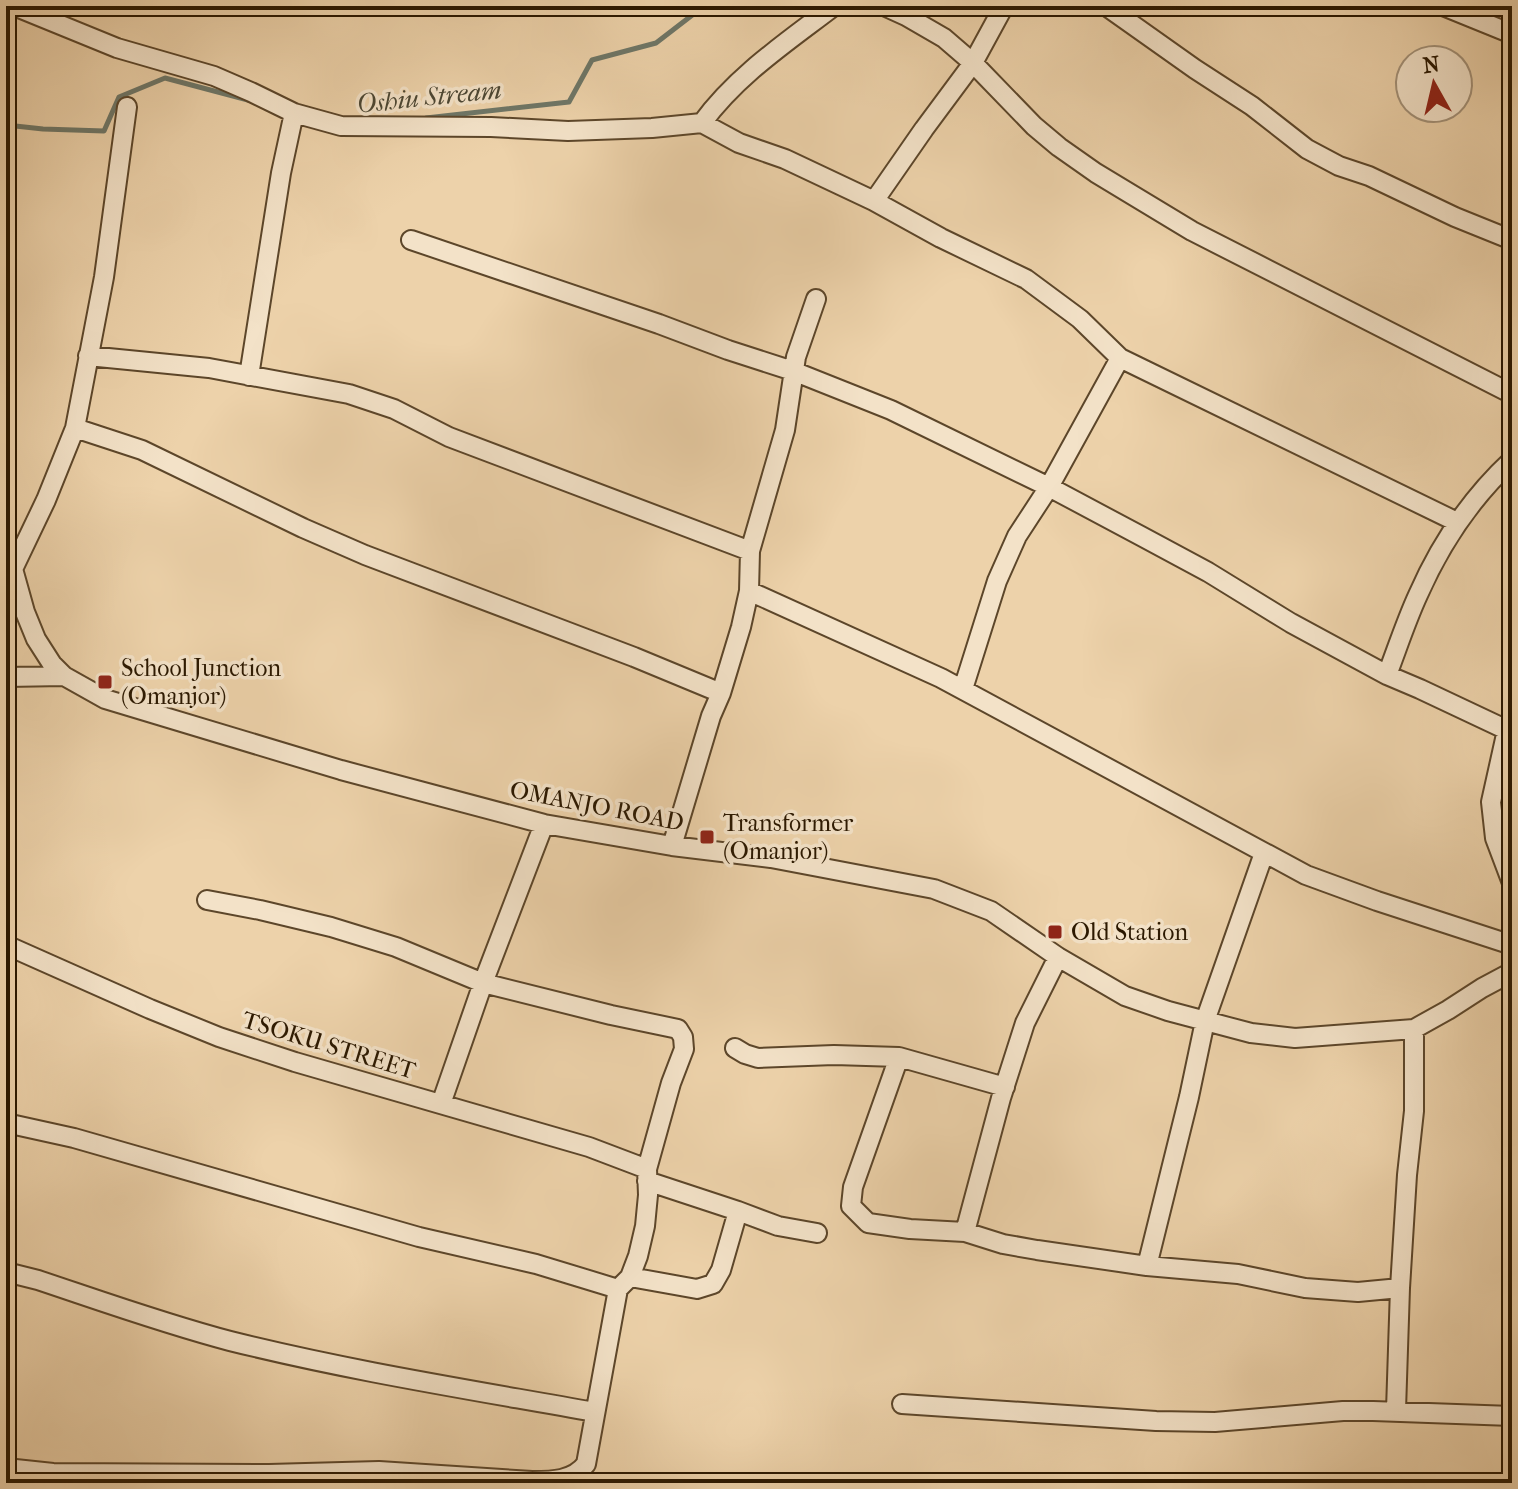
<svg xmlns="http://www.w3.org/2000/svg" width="1518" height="1489" viewBox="0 0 1518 1489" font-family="'IM FELL French Canon',serif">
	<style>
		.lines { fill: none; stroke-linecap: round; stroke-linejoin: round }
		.stream { stroke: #6e7768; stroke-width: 5 }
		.minor-casing { stroke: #5c462a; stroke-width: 22 }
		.minor { stroke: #f3e2c8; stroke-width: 18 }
		.poi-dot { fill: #8f2418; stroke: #f3e2c8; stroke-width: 3 }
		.labels { text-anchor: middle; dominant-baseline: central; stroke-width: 7; stroke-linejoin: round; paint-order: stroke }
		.poi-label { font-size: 24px; fill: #2b1800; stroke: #f3e2c8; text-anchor: start }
		.street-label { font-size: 24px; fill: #2b1800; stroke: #f3e2c8 }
		.water-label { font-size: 26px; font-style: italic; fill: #4c4734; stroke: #f3e2c8 }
	</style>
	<rect width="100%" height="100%" fill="#edd2aa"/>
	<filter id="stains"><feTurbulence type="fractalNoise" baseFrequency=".0025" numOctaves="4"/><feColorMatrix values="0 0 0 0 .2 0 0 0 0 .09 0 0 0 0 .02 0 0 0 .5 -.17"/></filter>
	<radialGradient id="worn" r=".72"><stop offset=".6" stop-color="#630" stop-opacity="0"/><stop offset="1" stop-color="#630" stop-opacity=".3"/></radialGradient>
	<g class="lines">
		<path class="stream" d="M426,118L569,102L592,60L656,43L704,6
			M6,125L43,129L104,131L119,97L165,78L248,100"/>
		<defs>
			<path id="minor" d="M14,6L117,48L214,76L251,92L294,113L341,126L491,127L568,131L652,128L702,123L739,143L785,159L874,201L941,238L1026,279L1080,319L1120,358L1457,522
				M884,6L906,16L944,38L973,63L1034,126L1059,147L1096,173L1192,231L1512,394
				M1106,6L1195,69L1252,106L1307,149L1339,166L1369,176L1455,217L1512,240
				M1443,6L1512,34
				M702,123C737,75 787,42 834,6
				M874,201L924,129L973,63L1004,6
				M411,240L659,324L728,350L793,371L891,410L1049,487L1141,536L1208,572L1291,623L1387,675L1420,689L1507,730
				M88,356L209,368L349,394L394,409L449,437L750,551
				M249,376L281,173L294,113
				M75,428L142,450L303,528L365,555L634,657L721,693
				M6,556L13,569L25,612L36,639L52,664L64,676L105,699L341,770L544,824L672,846L771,858L934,889L991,911L1058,957L1125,996L1168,1011L1251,1033L1295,1038L1414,1029L1448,1010L1482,988L1512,972
				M13,569L46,500L75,428L104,277L127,107
				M749,591L941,678L1306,875L1377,901L1512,945
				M1387,675C1397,649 1406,621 1418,595C1440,545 1472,497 1512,460
				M6,677L64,676
				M963,689L997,581L1017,536L1049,487L1120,358
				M1512,721L1507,730L1491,802L1495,838L1512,883
				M672,846L711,716L721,693L741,627L749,591L750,551L785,430L796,357L816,299
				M6,945L150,1009L219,1037L295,1062L589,1147L647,1169
				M735,1048L745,1054L758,1058L834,1055L899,1057L1005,1087
				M899,1057L853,1187L851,1206L868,1223L910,1229L965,1232L1003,1244L1037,1250L1147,1266L1238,1274L1305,1288L1358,1292L1400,1288
				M441,1104L483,983L544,824
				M6,1123L74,1138L419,1237L536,1264L618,1289
				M647,1181L738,1211L778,1226L817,1233
				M965,1232L1001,1098L1025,1023L1058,957
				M1147,1266L1189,1097L1205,1021L1264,853
				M6,1272L38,1280C101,1301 165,1324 230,1341C350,1371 472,1390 594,1412
				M630,1277L697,1289L713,1284L721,1270L738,1211
				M902,1404L1156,1421L1215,1422L1343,1411H1373L1512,1416
				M1396,1410L1400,1288L1407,1175L1414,1111V1029
				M6,1468L53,1473L269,1474L379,1471L532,1481C552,1481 573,1481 586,1464L618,1289L630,1277L638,1256L645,1226L648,1195L647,1169L671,1083L684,1049L683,1037L678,1029L611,1015L483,983L396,947L331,927L260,910L207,900"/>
		</defs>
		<use href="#minor" class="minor-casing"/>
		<use href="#minor" class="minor"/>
	</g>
	<g class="poi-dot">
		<rect x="97" y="674" width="16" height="16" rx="4"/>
		<rect x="699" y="829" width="16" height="16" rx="4"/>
		<rect x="1047" y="924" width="16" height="16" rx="4"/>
	</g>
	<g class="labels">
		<g class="poi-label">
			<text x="121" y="668">School Junction<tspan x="121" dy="28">(Omanjor)</tspan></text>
			<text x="723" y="823">Transformer<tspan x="723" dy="28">(Omanjor)</tspan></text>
			<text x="1071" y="932">Old Station</text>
		</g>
		<g class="street-label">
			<text transform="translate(597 806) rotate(11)">OMANJO ROAD</text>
			<text transform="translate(329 1045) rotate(17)">TSOKU STREET</text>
		</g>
		<g class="water-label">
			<text transform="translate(429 97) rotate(-6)">Oshiu Stream</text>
		</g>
	</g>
	<rect width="1518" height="1489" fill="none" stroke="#edd2aa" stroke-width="32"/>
	<rect x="8" y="8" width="1502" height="1473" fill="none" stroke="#2b1800" stroke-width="4"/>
	<rect x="16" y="16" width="1486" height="1457" fill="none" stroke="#2b1800" stroke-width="2"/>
	<g transform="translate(1434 84) rotate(352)"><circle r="38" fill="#f3e2c8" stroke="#a39178" stroke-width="2"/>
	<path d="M0-6L14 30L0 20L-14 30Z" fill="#8f2418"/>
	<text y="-12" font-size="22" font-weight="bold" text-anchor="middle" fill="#2b1800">N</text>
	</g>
	<rect width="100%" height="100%" filter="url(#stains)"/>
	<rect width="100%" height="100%" fill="url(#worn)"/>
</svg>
